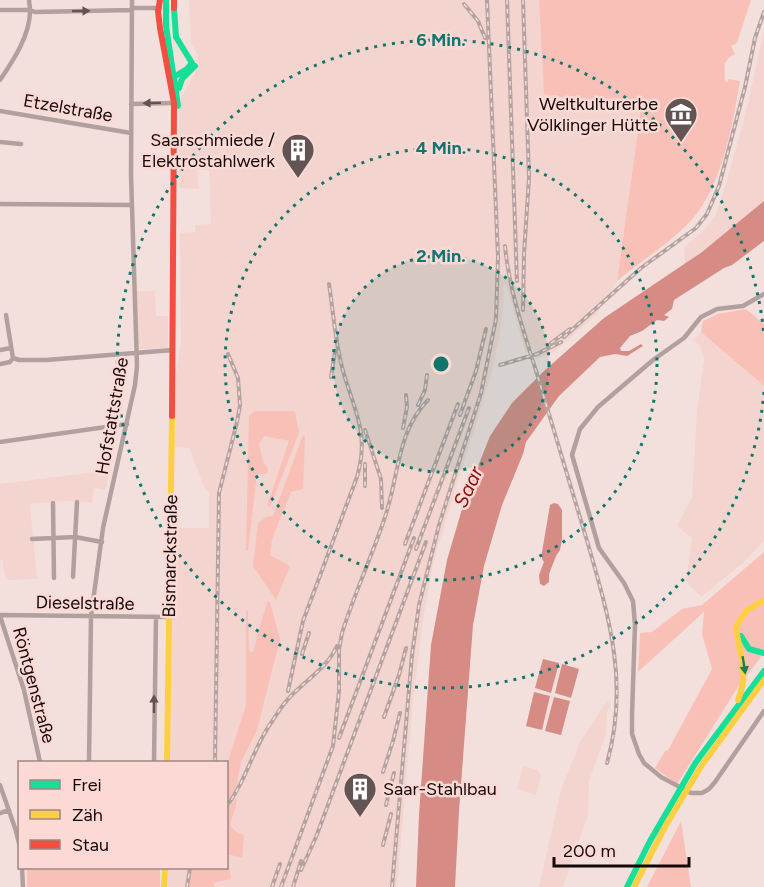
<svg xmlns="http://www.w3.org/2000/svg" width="764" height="887" viewBox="0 0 764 887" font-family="Figtree,sans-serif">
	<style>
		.built { fill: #f4d4cf }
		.green { fill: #f9c0b8 }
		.water { fill: #d68c84 }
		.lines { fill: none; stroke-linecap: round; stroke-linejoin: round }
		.street { stroke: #b1a09e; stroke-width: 4.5 }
		.fast { stroke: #16e098; stroke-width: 6 }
		.slow { stroke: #ffcf43; stroke-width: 6 }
		.jam { stroke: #f24e42; stroke-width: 6 }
		.rail-casing { stroke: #b2a3a1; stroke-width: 4 }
		.rail { stroke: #fcd9d4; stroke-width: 1.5; stroke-dasharray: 4.5; stroke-linecap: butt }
		.oneway { fill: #625453 }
		.oneway2 { fill: #157f57 }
		.ring { fill: none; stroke: #0f766e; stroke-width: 3; stroke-dasharray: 3 6 }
		.labels { text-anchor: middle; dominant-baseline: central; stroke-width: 5; stroke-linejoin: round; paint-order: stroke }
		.poi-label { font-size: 18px; fill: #140908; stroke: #fcd9d4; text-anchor: end }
		.street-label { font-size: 18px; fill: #140908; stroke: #fcd9d4 }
		.water-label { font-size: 20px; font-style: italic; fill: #8b0f12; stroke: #fcd9d4 }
		.centre { fill: #0f766e; stroke: #fcd9d4; stroke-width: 3 }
		.ring-label { font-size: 18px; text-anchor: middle; font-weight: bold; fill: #0f766e; stroke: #fcd9d4; stroke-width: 5; stroke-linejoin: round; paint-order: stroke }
	</style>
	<rect width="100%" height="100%" fill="#f3e0dd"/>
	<path class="built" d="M189,0H539L544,93L641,109L617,281L596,315L554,352L536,359L533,349L525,352L506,285H503L504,302L500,334L492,372L435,556L424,613L413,702L397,887H168V868H226V762H170L174,528H209V492L206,491L189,448L175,447L176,374L181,342L180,233L195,232V225L211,224L209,170H197L199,189L179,188V101L198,67V56L191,43Z
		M764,30V201L737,225L685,264L684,248L701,233L715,217L726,183L744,120Z
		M136,291H155L156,316H168V348L138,349Z
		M701,332L764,386V541L744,562L701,597L686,582L692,538L677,526L692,497L697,412L704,360L700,346L693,340Z
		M96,472L109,474L105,490L94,488L92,503L67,501L30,504L37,579L8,580L3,569V560H0V484Z
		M608,699L610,705L607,713L606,734L589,781L588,815L563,887H539L561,790L580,742Z
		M523,766L537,770L540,773L541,777L536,795L517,789Z"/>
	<path class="green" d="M539,0H751L737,43L731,46L735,54C721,62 725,66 725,81L728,82V79L740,81C732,128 721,192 686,226C665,246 639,263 617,281L641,109L544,94Z
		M746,309L764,324V386L701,332L703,321L718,314Z
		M255,411H295L299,433L270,507L267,506L289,441L264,436L259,444L263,461L268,469L267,474H257L248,551H246L249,416Z
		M303,435L305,437L303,489L291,492L272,539L270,555L290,566L276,600L253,566L258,523L266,517L273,516Z
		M764,552V653L738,687L677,784L655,768L665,751L668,750L712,669L702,634L704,612L638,672L640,633L652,632L682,609L702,605Z
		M267,602H270L280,639L257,730L241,762L236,788L227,802V765L246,705V611H248L249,651L253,652Z
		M236,798C239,815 218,826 244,835L242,858L227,854L231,879L213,883L215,887H187L190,868H226L227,810Z
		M681,821L691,887H647Z
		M27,868H160V887H27Z"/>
	<path class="water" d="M764,201V241L732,265L724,268L674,300L672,309L664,315L669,317L664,321L657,320L642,331L630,336L620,348L621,351H629L641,344L643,346L627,356L615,354L600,357L559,396L526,442L523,454L502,505L484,566L473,625L459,811L455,887H416L419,815L431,645L447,560L465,499L490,436L512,403L544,371L604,318L702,252Z
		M554,503L558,504L562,510V539L560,550L556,556L549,574V582L544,586L540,584L539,575L544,562L542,559V552L550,505Z
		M543,659L559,663L551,693L535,688Z
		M562,664L579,669L571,698L555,693Z
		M534,692L550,696L542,730L526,726Z
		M554,697L570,701L561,735L545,731Z"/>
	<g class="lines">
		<path class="street" d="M132,8H160
			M0,10H30L35,12L132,10
			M0,80C13,61 31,34 30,9C30,6 29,3 29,0
			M131,104L174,103
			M0,111L131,133
			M0,142L21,144
			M0,204L132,205
			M764,294L743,306L717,309L701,317L684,338L653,360L598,407L580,429L572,455L599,548L624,583L633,601L635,625L632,715V734L639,754L644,763L661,777L691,793H702L709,789L715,782L764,711
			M6,315L13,358
			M0,350L11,348
			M13,358L19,360H46L173,350
			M0,364L10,362L13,358
			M0,442L127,424
			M53,503L54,578
			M32,539L75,537L102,542
			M73,577L77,502
			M0,615L169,617
			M0,616L24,690L40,762
			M89,762L91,616L103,528L135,385L137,366L131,175L132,0
			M154,762L156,617
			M0,785L15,828L20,847
			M0,813L9,810
			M22,868L23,887"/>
		<path class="fast" d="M166,0V26L178,106
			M172,78L187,69L192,63L176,37L174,8
			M179,88L182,79L195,66
			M741,636L749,649L764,653
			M627,887L650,841L696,762L764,671"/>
		<path class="slow" d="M738,700C750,671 739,656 736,627L746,611L764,600
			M167,762L172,416
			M164,887L165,868
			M634,887L666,825L702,765L764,680"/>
		<path class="jam" d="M160,0L158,11L160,28L174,103L172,416
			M174,0V8"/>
		<defs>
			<path id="rail" d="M507,0L517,281
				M523,0L529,178L524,254L523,310
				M464,4L478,21L485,38
				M505,246C509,290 524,332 537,374C554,431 571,488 588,544C610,620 629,685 607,763
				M564,337L641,268L696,228L707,214L719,186L745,87L755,38L764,12
				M551,343L570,329
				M500,365L537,354L561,342
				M331,377L335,351
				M418,405L425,390L427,375
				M460,415L476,371L486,329
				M403,428L407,407L406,395
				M365,430L381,479L382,508
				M365,486V464
				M405,544L458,404
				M416,549L469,408
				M302,654L309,633
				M288,691L303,621L357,477C371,429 351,406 341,363C335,337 333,311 329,284
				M384,717L399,675L406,648
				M339,738L414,538
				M215,762L219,493L237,422L240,405L238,378L228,354
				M383,772L393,741L400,713
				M386,805L394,773
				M226,807C247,780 253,747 273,720C278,712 283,704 290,697C306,680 327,668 337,646
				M383,845L391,814
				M301,870L316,837L426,542
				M187,887L190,868
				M272,887L280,864
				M281,887L333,746L339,691V650L342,633C354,595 371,558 384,520C399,479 396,432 428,400
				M293,887L301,861
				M392,887L412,655L419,605L439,525L481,393L496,319L498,257L487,0"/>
		</defs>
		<use href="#rail" class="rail-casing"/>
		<use href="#rail" class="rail"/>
	</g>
	<defs><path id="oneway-solid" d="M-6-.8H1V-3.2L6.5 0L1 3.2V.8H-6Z" transform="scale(1.5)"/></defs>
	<g class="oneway">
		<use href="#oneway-solid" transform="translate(81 11) rotate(-1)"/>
		<use href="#oneway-solid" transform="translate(152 103) rotate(179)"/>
		<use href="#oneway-solid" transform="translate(154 704) rotate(-90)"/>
	</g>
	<use class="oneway2" href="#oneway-solid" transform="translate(744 665) rotate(81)"/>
	<circle cx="441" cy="364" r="108" fill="#0f766e" fill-opacity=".12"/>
	<g class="ring">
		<circle cx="441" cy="364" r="108"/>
		<circle cx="441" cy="364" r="216"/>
		<path d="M764 392A324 324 0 1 1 764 336"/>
	</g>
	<defs>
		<symbol id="museum-pin" viewBox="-11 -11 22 30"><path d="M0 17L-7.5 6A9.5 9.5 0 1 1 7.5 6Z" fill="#625453" stroke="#fcd9d4"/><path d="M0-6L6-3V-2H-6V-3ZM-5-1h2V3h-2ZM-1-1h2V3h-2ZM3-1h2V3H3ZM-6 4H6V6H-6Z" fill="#fff"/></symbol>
		<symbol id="building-pin" viewBox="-11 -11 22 30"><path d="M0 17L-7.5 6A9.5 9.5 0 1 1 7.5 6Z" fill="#625453" stroke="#fcd9d4"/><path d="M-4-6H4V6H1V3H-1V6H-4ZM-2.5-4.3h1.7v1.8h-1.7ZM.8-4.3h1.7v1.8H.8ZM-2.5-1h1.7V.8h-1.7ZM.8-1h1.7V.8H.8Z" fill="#fff"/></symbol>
	</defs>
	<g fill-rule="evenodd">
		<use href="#museum-pin" x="662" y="95" width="38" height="52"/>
		<use href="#building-pin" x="279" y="131" width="38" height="52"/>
		<use href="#building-pin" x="341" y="770" width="38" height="52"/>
	</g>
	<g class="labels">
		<g class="poi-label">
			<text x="658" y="104">Weltkulturerbe<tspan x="658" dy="21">Völklinger Hütte</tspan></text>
			<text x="275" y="140">Saarschmiede /<tspan x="275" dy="21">Elektrostahlwerk</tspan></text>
			<text x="383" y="789" text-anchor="start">Saar-Stahlbau</text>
		</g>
		<g class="street-label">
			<text transform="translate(68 108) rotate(10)">Etzelstraße</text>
			<text transform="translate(112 416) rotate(-80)">Hofstattstraße</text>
			<text transform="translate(170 556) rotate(-89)">Bismarckstraße</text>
			<text transform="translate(85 603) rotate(1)">Dieselstraße</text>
			<text transform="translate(34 685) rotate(75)">Röntgenstraße</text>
		</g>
		<g class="water-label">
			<text transform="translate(468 487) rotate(-65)">Saar</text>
		</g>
	</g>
	<circle cx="441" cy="364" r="9" class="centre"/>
	<g class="ring-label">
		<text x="441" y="46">6 Min.</text>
		<text x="441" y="154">4 Min.</text>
		<text x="441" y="262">2 Min.</text>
	</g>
	<rect x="18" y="761" width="210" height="108" fill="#fcd9d4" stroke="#9f8682" stroke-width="1.5"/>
	<rect x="30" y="780" width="30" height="9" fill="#16e098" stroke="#9f8682" stroke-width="1.5"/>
	<text x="72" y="791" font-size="18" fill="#140908">Frei</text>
	<rect x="30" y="810" width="30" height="9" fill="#ffcf43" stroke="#9f8682" stroke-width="1.5"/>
	<text x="72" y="821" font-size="18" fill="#140908">Zäh</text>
	<rect x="30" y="840" width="30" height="9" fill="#f24e42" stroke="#9f8682" stroke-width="1.5"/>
	<text x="72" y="851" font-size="18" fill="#140908">Stau</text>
	<path d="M554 857v9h135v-9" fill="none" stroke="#140908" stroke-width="3"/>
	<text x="563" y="857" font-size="18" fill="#140908" stroke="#fcd9d4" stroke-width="4.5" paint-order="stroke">200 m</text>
</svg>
